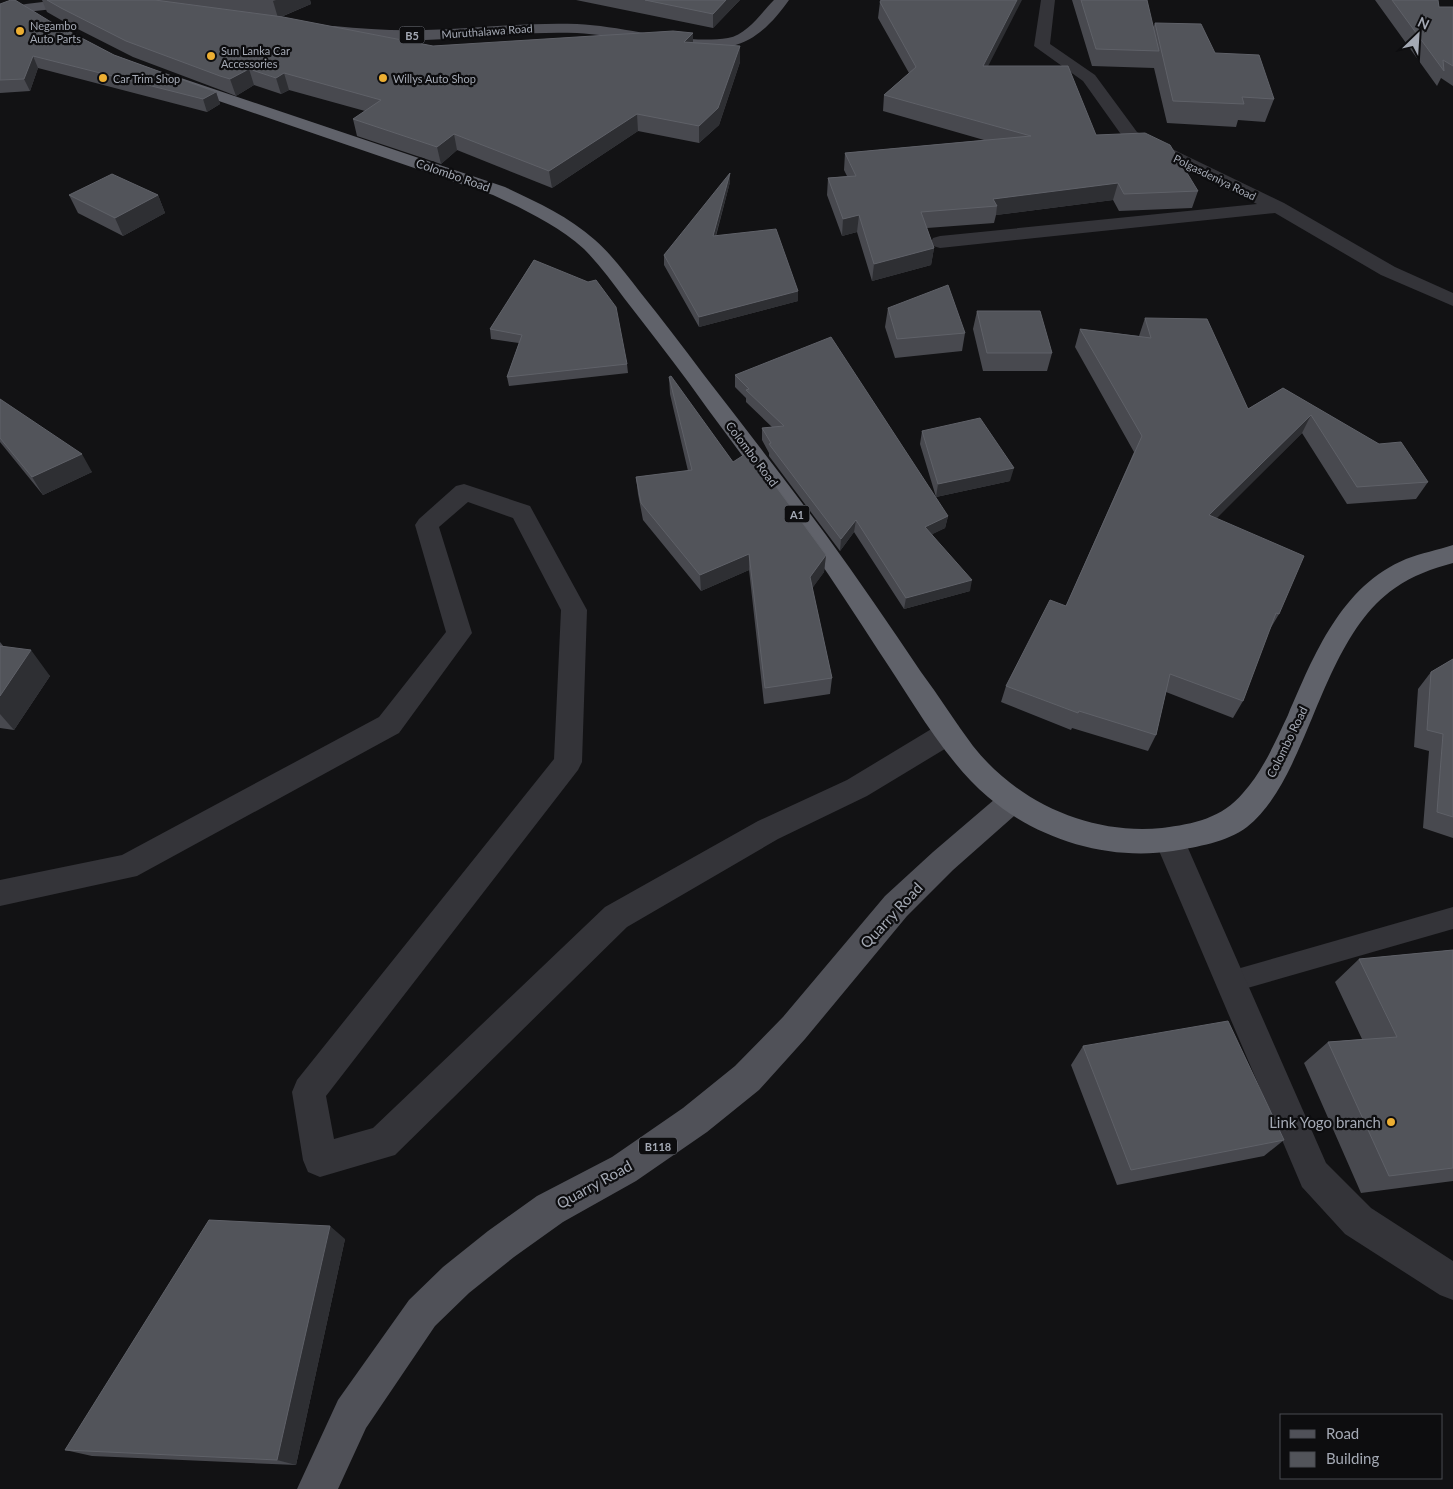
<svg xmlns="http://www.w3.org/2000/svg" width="1453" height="1489" viewBox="0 0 1453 1489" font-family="Lato,sans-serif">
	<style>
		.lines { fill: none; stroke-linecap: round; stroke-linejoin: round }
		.lane { fill: #343439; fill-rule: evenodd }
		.street { fill: #343439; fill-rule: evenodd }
		.primary { fill: #505158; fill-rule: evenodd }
		.highway { fill: #60626a; fill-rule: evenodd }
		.wall { fill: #48494f }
		.shaded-wall { fill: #2e2f33 }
		.building { fill: #52545a; stroke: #5f6168 }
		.poi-dot { fill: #ecae32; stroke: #0d0d0f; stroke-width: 2 }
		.labels { text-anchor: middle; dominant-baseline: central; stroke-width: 4.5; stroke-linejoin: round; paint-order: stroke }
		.far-poi-label { font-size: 11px; fill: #a4a9b4; stroke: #0d0d0f; text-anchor: start }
		.far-street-label { font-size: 11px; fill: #a4a9b4; stroke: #0d0d0f }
		.shield { fill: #0d0d0f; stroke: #777a82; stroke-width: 1 }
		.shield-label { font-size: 11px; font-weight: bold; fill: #a4a9b4 }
		.street-label { font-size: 12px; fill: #a4a9b4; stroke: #0d0d0f }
		.near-street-label { font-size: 15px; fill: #a4a9b4; stroke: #0d0d0f }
		.near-poi-label { font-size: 15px; fill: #a4a9b4; stroke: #0d0d0f; text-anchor: end }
	</style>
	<rect width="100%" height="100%" fill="#121214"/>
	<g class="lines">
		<path class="lane" d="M1453,907V929L1230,993L1221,990L1218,982L1221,974L1230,971Z"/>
		<path class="street" d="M1041,0H1055L1050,44L1095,75L1137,132L1284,203L1395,267L1453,293V306L1381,275L1275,213L940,248L933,246L931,242L933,238L940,236L1257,204L1125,140L1083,81L1034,46Z
			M464,484L530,506L587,610L582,762L578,770L326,1096L334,1139L373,1128L605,907L758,821L847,780L938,725L948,722L958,725L962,733L958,741L867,796L778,839L627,927L395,1155L320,1177L308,1172L303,1160L292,1092L297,1080L554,759L561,610L513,518L468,502L439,527L472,633L399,733L137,876L0,906V880L122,855L379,717L446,632L415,525L419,519L456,486Z
			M1169,827L1179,830L1184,839L1326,1163L1371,1208L1453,1261V1300L1440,1295L1345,1234L1302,1187L1154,839L1159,830Z"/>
		<path class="primary" d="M59,0H87L88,2L86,5L81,6L26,12L21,11L19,8L21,5L26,4Z
			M774,0H789C775,20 756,41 732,46C688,56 623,35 577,33C526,31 476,38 425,40C395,41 364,38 334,36L329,34L326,31L329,28L334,26C364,29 395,31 425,30C476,29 526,22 577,24C625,26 682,45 728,38C747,35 761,13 774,0Z
			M1012,789L1022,793L1026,801L1022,809L953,870L907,916L805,1039L759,1090L707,1132L636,1181L563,1222L514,1257L469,1293L435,1326L366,1428L338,1489H297L338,1400L409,1300L443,1267L488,1231L537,1196L612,1157L683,1108L735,1066L783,1017L885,896L933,852L1002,793Z"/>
		<path class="highway" d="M181,78L505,187C537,202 568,216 595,240C612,255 626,274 640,292C662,319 683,347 704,375C745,428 786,481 826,535C859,580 890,626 921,672C939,696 955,722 973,746C1018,803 1090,835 1162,828C1194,824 1222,818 1243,793C1263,771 1275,742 1288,715C1314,655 1341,586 1406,559C1421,553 1438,550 1453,545V563C1432,569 1413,575 1395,588C1341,625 1320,707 1292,764C1281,787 1267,811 1247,827C1227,842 1197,847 1173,851C1109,861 1038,840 988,797C945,761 910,697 878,650C856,616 834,582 811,549C771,493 729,439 689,383C668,355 646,326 624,298C612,282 599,264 584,249C557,225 525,210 493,195L175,86L173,83L175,80Z"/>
	</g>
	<path class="wall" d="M42,0H310L311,4L281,17L433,46L693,33V42L740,62L719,125L699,143L638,131L552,188L457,150L441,164L357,136L353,119L365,111L289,90L281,94L254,85L236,96L226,92L133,57L68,24L47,12Z
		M576,0H740L713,28Z
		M1072,0H1147L1153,28L1155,23L1215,53L1274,99L1265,122L1238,120L1236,127L1167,123L1154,68L1092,66Z
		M1375,0H1438L1439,7H1453V86L1441,78L1437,86Z
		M880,2L988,66L1096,135L1198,191L1192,208L1119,211L1113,200L996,215L994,223L927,228L934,248L931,265L872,281L857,232L842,236L827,195L828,178L847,176L844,170L845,153L984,140L883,111L884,95L909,73L878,18Z
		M0,4L51,22L114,55L216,92L220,104L207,112L38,68L30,91L0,93Z
		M730,182L716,236L798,301L699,327L664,265V255Z
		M69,195H158L165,213L123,236L78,213Z
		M534,260L627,364L628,373L509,386L507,377L519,343L491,339L490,329Z
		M888,308L965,333L962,351L895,358L885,327Z
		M977,311L1052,353L1047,371H983L973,329Z
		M1145,318L1248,409L1283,388L1428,482L1416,499L1347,504L1302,433L1216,518L1279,614L1269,631L1243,701L1233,718L1166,692L1156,735L1148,751L1072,728L1071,730L1001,702L1006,686L1066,606L1134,452L1075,347L1080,329L1139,336Z
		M735,375L948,516L945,528L932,534L970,591L904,609L854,532L840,551L769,456V453L762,440V428L772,427L746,402V398L735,387Z
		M669,377L733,462L826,555L824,572L812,588L832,678L830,694L764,704L749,570L701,591L643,520L638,494L636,477L688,471L670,394Z
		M0,399L92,472L43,495L0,442Z
		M922,431L1010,481L936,497L920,444Z
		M0,642L4,647L50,676L14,730L0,728Z
		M1453,659V838L1423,828L1429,751L1414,747L1418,689L1431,672Z
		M1453,950V1181L1361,1193L1304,1063L1328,1042L1362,1039L1335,982L1359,959Z
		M1083,1046L1284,1140L1264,1156L1117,1185L1071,1065Z
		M345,1239L296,1465L92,1456L65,1450Z"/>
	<path class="shaded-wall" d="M276,0H310L311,4L278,18L273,1Z
		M726,0H740L713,28V14Z
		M1017,0H1022L980,82L983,66Z
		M693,33V49L684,42Z
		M740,46V62L719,125L699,143V126Z
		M33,56L38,68L30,91L24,79Z
		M249,69L254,85L236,96L230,79Z
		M284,73L289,90L281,94L276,78Z
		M216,92L220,104L207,112L203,99Z
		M637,114L638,131L552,188L549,171Z
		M454,134L457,150L441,164L437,147Z
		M730,173V182L713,245V236Z
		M1118,183L1113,200L996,215L997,206L993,199Z
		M158,195L165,213L123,236L115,218Z
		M859,215L857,232L842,236L843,219Z
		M934,248L931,265L872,281L874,264Z
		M798,291V301L699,327V317Z
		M1311,415L1302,433L1202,533L1209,515Z
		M82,454L92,472L43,495L32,477Z
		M1014,468L1010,481L936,497L938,484Z
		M948,516L945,528L923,539L925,527Z
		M856,520L854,532L840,551L841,539Z
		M749,554V570L701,591L700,575Z
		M826,555L824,572L809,593L810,577Z
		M972,580L970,591L904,609L906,598Z
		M31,650L50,676L14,730L0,714V696Z
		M330,1226L345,1239L296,1465L277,1460Z"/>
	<path class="building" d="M11,0H15L51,22L114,55L216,92L203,99L33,56L24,79L0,80V4Z
		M47,0H155L283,17L433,46L673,31L693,33L684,42L740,46L718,108L699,126L637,114L549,171L454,134L437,147L353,119L381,100L284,73L276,78L249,69L230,79L220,76L126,41L61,8Z
		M645,0H726L713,14Z
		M881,0H1017L983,66H1068L1096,135L1145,133L1170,145L1198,191L1124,194L1118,183L993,199L997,206L921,212L934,248L874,264L859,215L843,219L828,178L856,176L845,153L1031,136L884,95L916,67L880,2Z
		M1081,0H1147L1159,51L1096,49Z
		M1392,0H1438L1439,7H1453V66L1443,60L1444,71Z
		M1155,23L1201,24L1215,53L1259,55L1274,99L1242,97L1244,104L1173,101Z
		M730,173L713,236L776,229L798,291L699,317L664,255Z
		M112,174L158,195L115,218L69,195Z
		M534,260L588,282L596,280L616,307L627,364L507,377L522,335L490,329Z
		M948,285L965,333L897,339L888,308Z
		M977,311H1040L1052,353H987Z
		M1145,318L1207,319L1248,409L1283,388L1379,444L1401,442L1428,482L1357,487L1311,415L1209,515L1304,556L1279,614L1276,613L1243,701L1170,674L1156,735L1079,711L1078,713L1006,686L1050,600L1066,606L1142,436L1080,329L1151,338Z
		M831,337L948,516L925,527L972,580L906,598L856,520L841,539L769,444L771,443L762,428L784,426L746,390L749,389L735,375Z
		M671,376L733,462L750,451L826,555L810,577L832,678L765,688L749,554L700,575L641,503L636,477L692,470L669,377Z
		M0,399L82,454L32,477L0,438Z
		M980,418L1014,468L938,484L922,431Z
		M0,646L31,650L0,696Z
		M1453,659V817L1437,812L1443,734L1427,730L1431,672Z
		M1453,950V1168L1389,1176L1328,1042L1397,1037L1359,959Z
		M1228,1021L1284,1140L1131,1170L1083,1046Z
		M209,1220L330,1226L277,1460L65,1450Z"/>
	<g class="poi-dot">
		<circle cx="20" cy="31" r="5"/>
		<circle cx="211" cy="56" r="5"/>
		<circle cx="103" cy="78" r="5"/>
		<circle cx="383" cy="78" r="5"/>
		<circle cx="1391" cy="1122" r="5"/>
	</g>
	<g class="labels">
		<g class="far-poi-label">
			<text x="30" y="25">Negambo<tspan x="30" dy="13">Auto Parts</tspan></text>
			<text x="221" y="50">Sun Lanka Car<tspan x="221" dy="13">Accessories</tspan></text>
			<text x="113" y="78">Car Trim Shop</text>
			<text x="393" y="78">Willys Auto Shop</text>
		</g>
		<g class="far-street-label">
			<text transform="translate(487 31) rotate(-4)">Muruthalawa Road</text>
			<text transform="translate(1215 177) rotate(26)">Polgasdeniya Road</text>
		</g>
		<g class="shield">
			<rect x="399.5" y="26.5" width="25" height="17" rx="4"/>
			<rect x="784.5" y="505.5" width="25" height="17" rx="4"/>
			<rect x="639" y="1137.5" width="38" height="17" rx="4"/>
		</g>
		<g class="shield-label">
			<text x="412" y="35">B5</text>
			<text x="797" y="514">A1</text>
			<text x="658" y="1146">B118</text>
		</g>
		<g class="street-label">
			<text transform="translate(453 175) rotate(19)">Colombo Road</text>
			<text transform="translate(752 454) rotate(53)">Colombo Road</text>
			<text transform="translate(1287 742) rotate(-64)">Colombo Road</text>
		</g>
		<g class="near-street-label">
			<text transform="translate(891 915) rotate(-47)">Quarry Road</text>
			<text transform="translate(594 1184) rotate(-29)">Quarry Road</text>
		</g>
		<g class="near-poi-label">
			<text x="1381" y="1122">Link Yogo branch</text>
		</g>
	</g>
	<rect x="1280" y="1414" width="162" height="65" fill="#0d0d0f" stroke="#494b51"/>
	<rect x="1290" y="1430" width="25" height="8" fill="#505158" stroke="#494b51"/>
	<text x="1326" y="1439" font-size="15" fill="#a4a9b4">Road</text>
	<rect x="1290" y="1452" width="25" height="15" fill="#52545a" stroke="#494b51"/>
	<text x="1326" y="1464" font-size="15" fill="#a4a9b4">Building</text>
	<g transform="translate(1418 35) rotate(25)" stroke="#0d0d0f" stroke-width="4" paint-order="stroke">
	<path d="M0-4L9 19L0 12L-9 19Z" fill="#a4a9b4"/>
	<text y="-8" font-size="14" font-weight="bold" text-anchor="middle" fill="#a4a9b4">N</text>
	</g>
</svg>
